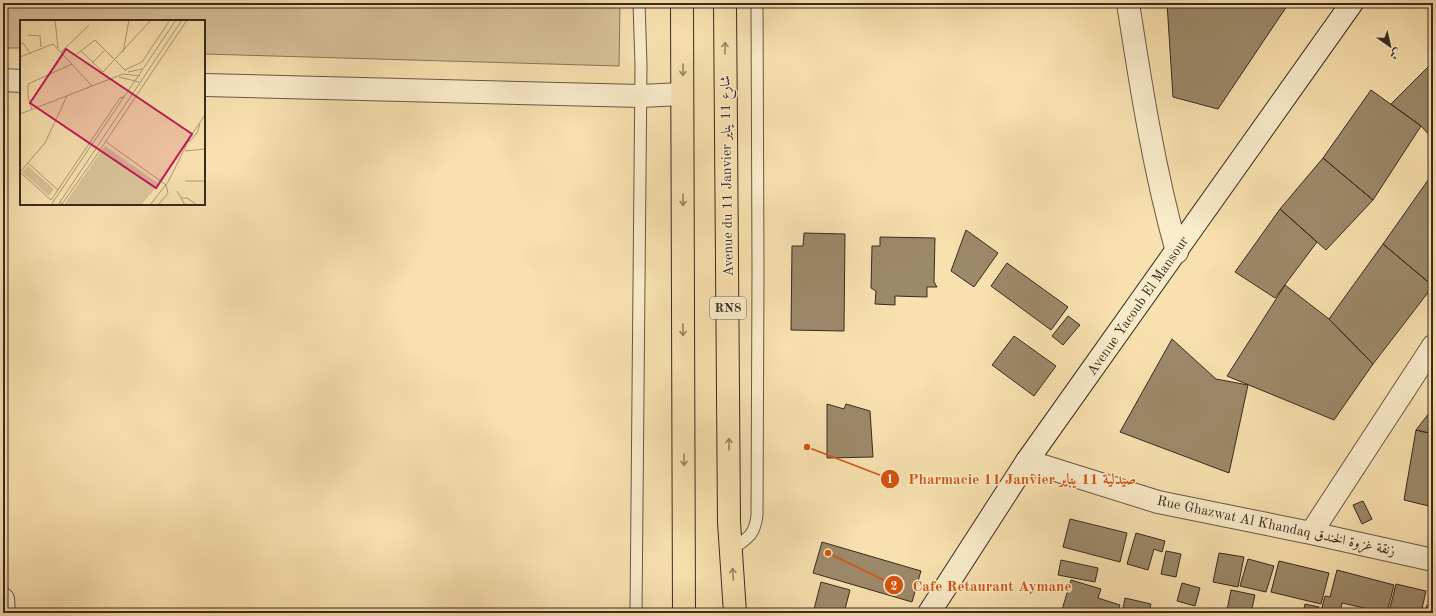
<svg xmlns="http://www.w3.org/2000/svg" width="1436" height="616" viewBox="0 0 1436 616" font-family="'Old Standard TT',Amiri,serif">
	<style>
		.green { fill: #d8c297; stroke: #88765c }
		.building { fill: #9c896a; stroke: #392a20 }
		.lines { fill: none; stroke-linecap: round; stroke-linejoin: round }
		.lane-casing { stroke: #695844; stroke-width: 13 }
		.street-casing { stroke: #695844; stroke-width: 24 }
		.secondary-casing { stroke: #392a20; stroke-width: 24 }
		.primary-casing { stroke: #392a20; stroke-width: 24 }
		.lane { stroke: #faeccb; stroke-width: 11 }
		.street { stroke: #faeccb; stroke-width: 22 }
		.secondary { stroke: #faeccb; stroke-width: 22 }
		.primary { stroke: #f8e1af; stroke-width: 22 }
		.oneway { stroke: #988668 }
		.labels { text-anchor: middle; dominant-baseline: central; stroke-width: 3; stroke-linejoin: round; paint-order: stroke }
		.shield { fill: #faeccb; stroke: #736453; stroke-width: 1 }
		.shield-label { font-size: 13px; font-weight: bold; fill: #392a20 }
		.street-label { font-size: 14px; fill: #392a20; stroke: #faeccb }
		.inset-road { fill: none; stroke: #ac9876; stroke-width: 1 }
		.view { fill: #c2185b; fill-opacity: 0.15; stroke: #c2185b; stroke-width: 2 }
		.inset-edge { fill: none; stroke: #392a20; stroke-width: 2 }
		.leader { fill: none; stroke: #d6540e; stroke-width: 1.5 }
		.callout-dot { fill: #d6540e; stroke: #faeccb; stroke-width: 1.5 }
		.mark-label { font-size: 12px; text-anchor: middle; font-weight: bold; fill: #fff }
		.callout-label { font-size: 15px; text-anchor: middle; font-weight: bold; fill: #d6540e; stroke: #faeccb; stroke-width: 3; stroke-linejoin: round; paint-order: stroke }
	</style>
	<rect width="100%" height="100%" fill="#f8e1af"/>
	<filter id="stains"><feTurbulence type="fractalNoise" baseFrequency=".005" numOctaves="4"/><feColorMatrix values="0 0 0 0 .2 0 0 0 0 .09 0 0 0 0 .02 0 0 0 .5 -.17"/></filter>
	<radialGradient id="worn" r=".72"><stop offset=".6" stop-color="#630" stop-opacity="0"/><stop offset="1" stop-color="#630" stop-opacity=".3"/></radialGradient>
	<path class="green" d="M3,3H620L619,66L204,54V21H21V48H3Z"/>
	<path class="building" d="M1167,3H1289L1218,109L1173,97Z
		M1433,62V139L1421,126L1391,104Z
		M1371,90L1421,126L1373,200L1323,158Z
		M1323,158L1373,200L1326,250L1280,209Z
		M1433,173V286L1383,244Z
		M1280,209L1317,242L1275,298L1235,272Z
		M966,230L998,253L974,287L951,271Z
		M804,233L845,234L844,331L791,330L792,246H803Z
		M880,237L935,238L934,282L937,287H927V297L895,296V305L875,304L876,291L871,288L872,246H880Z
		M1383,244L1433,286L1373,364L1329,319Z
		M1007,263L1068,307L1051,330L991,286Z
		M1285,285L1329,319L1373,364L1334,420L1227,376Z
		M1068,316L1080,325L1063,345L1052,336Z
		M1014,336L1056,366L1034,396L992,365Z
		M1172,339L1216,379L1248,385L1229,473L1120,432Z
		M827,404L844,409L846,404L870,411L873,457L827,458Z
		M1433,408V434L1416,430Z
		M1416,430L1433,434V507L1404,500Z
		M1363,501L1372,519L1362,524L1353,505Z
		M1070,519L1127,533L1120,562L1063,547Z
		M1136,533L1165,541L1162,552L1154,549L1148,570L1127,564Z
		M822,542L921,571L912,602L813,573Z
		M1166,551L1181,554L1176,577L1161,574Z
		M1219,553L1244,557L1238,587L1213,582Z
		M1248,559L1274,566L1266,592L1240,586Z
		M1061,560L1098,568L1095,582L1058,575Z
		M1279,561L1329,573L1321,604L1271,592Z
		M1337,570L1394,585L1387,613L1342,603L1340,613H1331L1321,611L1325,596L1330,597Z
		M1071,580L1101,589L1098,598L1120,605L1117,613H1061Z
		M821,582L850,590L844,613H813Z
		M1182,583L1200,588L1195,606L1177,601Z
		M1396,584L1426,591L1421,613L1389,612Z
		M1231,590L1255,595L1251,613H1242L1227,610Z
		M1125,598L1151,604L1149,613H1122Z
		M1305,604L1319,607L1318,613H1303Z
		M1427,605L1433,606V613H1425Z
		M1261,608L1282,613H1260Z"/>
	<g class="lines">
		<defs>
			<path id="lane" d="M731,550C746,539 755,536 757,515L758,270L757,3
				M636,613L641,65L639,3"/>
			<path id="street" d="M1128,3C1141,87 1154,170 1177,252
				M3,80L21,81
				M204,85L641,96L682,94
				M1027,461L1158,502L1311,533L1433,560
				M1311,533L1433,346
				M3,599L4,613"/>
			<path id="secondary" d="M929,613L1027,461L1352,3"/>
			<path id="primary" d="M682,3L684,613
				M725,3L729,522L735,613"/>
		</defs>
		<use href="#lane" class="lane-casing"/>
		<use href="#street" class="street-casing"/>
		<use href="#secondary" class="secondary-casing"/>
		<use href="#primary" class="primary-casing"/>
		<use href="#lane" class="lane"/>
		<use href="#street" class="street"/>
		<use href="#secondary" class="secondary"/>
		<use href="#primary" class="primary"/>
	</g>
	<defs><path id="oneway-shaft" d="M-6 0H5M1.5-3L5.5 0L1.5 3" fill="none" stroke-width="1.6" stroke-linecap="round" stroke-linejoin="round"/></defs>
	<g class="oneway">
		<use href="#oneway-shaft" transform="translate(725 48) rotate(-90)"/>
		<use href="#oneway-shaft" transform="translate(683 70) rotate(91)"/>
		<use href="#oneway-shaft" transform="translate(683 200) rotate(90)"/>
		<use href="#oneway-shaft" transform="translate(683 330) rotate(90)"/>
		<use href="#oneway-shaft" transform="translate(729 444) rotate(-90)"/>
		<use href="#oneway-shaft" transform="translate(684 460) rotate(90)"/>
		<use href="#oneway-shaft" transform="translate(733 574) rotate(-94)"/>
	</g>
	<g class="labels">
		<rect class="shield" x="710" y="297" width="36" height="22" rx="3"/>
		<g class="shield-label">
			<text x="728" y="308">RN8</text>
		</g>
		<g class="street-label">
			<text transform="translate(727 176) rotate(-91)">Avenue du 11 Janvier شارع 11 يناير</text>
			<text transform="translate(1138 306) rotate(-55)">Avenue Yacoub El Mansour</text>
			<text transform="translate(1276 526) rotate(12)">Rue Ghazwat Al Khandaq زنقة غزوة الخندق</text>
		</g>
	</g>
	<g transform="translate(20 20)">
		<rect width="185" height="185" fill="#f8e1af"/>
		<path d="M85,126L139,164L121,185H47L45,183ZM8,146L34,169L29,176L2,152Z" fill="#d8c297"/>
		<path class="inset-road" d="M35,0L38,28M8,15L20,16L21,27M0,23H3L10,33M61,31L83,52L131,0M41,32L69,5M103,32L109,0M57,34L75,20L106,51M0,37L33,24L72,66M72,43L84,31M105,50L122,42L150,0M108,52L122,49M99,57L119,62M12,90L8,77V64L52,44M0,94L103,54L120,56M85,121L146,165L148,173L138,185M169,122L177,113L180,104M165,131L185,129M8,143L38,170M0,152L25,123L47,76M0,152L31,180M165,161H185M157,171L165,185M161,178H167L177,185M31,180L100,78L104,77M40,182L42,184L74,139L167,0M31,185L156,0M38,185L162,0M130,185L148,162L172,114L185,95"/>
		<path class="view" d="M46,29L172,114L136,168L10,83Z"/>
		<rect width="185" height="185" class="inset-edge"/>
	</g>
	<path class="leader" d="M807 447L890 479M828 553L894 585"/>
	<g class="callout-dot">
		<circle cx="807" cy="447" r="4"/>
		<circle cx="828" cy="553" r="4"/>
		<circle cx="890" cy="479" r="10"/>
		<circle cx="894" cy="585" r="10"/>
	</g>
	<g class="mark-label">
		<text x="890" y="483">1</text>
		<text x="894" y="590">2</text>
	</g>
	<g class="callout-label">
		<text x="1022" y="484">Pharmacie 11 Janvier صيدلية 11 يناير</text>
		<text x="992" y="591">Cafe Retaurant Aymane</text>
	</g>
	<rect width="1436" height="616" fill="none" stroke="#f8e1af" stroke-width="16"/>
	<rect x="4" y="4" width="1428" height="608" fill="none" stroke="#392a20" stroke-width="2"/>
	<rect x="8" y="8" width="1420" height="600" fill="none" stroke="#392a20"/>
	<g transform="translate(1390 46) rotate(146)" stroke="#faeccb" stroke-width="3" paint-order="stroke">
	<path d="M0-3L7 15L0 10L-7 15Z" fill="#392a20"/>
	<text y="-6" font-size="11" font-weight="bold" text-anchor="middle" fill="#392a20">ش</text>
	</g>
	<rect width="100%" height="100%" filter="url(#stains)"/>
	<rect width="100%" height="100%" fill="url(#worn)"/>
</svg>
